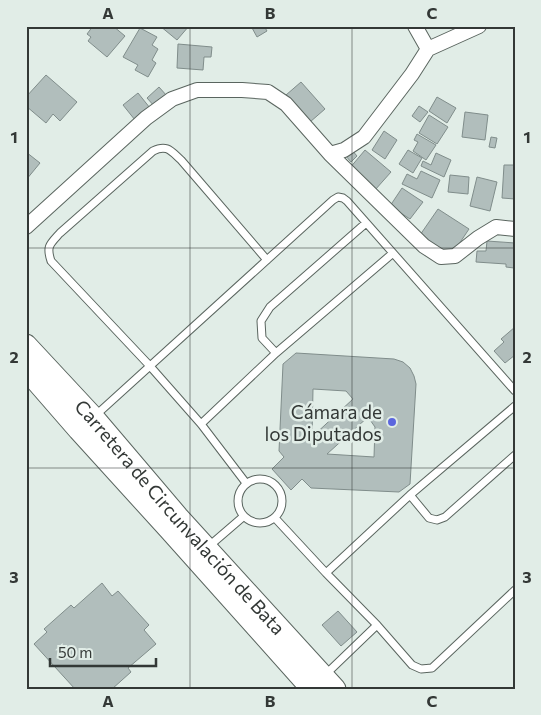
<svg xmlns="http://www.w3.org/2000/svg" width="541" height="715" viewBox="0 0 541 715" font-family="Commissioner,sans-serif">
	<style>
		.building { fill: #b1bebc; stroke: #808d8b; fill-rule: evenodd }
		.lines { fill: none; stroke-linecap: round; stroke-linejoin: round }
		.lane-casing { stroke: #5a655f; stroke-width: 9 }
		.street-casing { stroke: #5a655f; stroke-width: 16 }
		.primary-casing { stroke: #5a655f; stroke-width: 23 }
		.lane { stroke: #fff; stroke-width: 7 }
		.street { stroke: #fff; stroke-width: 14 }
		.primary { stroke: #fff; stroke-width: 21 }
		.grid { fill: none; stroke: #333836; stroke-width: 1; stroke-opacity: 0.55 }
		.poi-dot { fill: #5b66de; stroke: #e1ede7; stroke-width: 2 }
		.labels { text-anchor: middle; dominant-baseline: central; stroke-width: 5; stroke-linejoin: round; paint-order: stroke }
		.poi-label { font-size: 19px; fill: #333836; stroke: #e1ede7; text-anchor: end }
		.street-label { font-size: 19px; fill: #333836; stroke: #e1ede7 }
		.neatline { fill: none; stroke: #333836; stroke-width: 2 }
		.grid-label { font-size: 16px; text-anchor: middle; font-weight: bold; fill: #333836 }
	</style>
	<rect width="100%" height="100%" fill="#e1ede7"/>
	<path class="building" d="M93,26H113L125,36L107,57L88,41L91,37L87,34Z
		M160,26H189L177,40Z
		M251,26H264L267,31L257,37Z
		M140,28L157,37L152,45L158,49L152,60L156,63L148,77L135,70L138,65L123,57Z
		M178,44L212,47L211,57H204L203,70L177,68Z
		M46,75L77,102L60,121L53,114L46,123L26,106V97Z
		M301,82L325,109L310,122L286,95Z
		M159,87L167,96L155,107L147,98Z
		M138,93L150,108L135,120L123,105Z
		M437,97L456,108L447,123L429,111Z
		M419,106L428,112L420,122L412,116Z
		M465,112L488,115L485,140L462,137Z
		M429,115L448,127L437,144L419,133Z
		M384,131L397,140L385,159L372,150Z
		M417,134L436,145L426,160L413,151L418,142L414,140Z
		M491,137L497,138L495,148L489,147Z
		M351,149L357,156L351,162L345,155Z
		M365,150L391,172L375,190L349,169Z
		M408,150L422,158L413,173L399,164Z
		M26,152L40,163L26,180Z
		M436,153L451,160L444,177L421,166L423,161L431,165Z
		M504,165H515V199L502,198Z
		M421,171L440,180L432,198L402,184L407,174L417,179Z
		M450,175L469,177L468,194L448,192Z
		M477,177L497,182L490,211L470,206Z
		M402,188L423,202L410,219L390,206Z
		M438,209L469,229L451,256L420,235Z
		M487,241L515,243L514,268L506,267V264L476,262L477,251H486Z
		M515,327V355L505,363L494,351L504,342L501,339Z
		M296,353L394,359L403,362L410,368L414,376L416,384L410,484L399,492L311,488L302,479L291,490L272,469L284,457L279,451L283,364ZM313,389L346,391L353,399L312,437ZM368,417L375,427L374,457L327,454Z
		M102,583L112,596L118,591L149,625L144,630L156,644L128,668L131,672L112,689H75L34,644L47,632L44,629L71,605L74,608Z
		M338,611L357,632L341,646L322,625Z"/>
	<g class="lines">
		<defs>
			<path id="lane" d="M276,353L393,253
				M96,415L333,200L338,197L343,198L347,201L515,391
				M201,424L276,353L262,338L261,321L270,307L366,223
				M238 501a22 22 0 1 1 44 0a22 22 0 1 1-44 0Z
				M246,483L201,424L149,365L51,261C46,246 50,244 60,233L153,151C167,144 171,151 181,160L267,260
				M410,495L515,406
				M275,518L326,573L377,625L412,665L421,669L432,668L515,590
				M208,547L244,516
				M326,573L410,495L429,518L437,520L445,517L515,455
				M325,675L377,625"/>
			<path id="street" d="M415,26L428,49
				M330,154L344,150L364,137L412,74L428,49L479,26
				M26,227L146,118L172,99L197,90H242L268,92L286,104L330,154L424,246L441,257L455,256L478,238L496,227L515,229"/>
			<g id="primary">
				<path id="s1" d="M26,345L93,417L178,517L335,689"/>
				<path d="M26,369L79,430L169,529L312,689"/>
			</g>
		</defs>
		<use href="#lane" class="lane-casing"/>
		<use href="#street" class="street-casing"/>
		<use href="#primary" class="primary-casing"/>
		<use href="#lane" class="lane"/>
		<use href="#street" class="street"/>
		<use href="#primary" class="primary"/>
	</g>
	<path class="grid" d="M190,26V689M352,26V689M26,248H515M26,468H515"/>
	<circle class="poi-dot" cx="392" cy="422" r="5"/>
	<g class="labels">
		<g class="poi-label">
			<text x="382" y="411">Cámara de<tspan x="382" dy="22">los Diputados</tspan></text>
		</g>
		<g class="street-label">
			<text stroke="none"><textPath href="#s1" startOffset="231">Carretera de Circunvalación de Bata</textPath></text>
		</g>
	</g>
	<rect width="541" height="715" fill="none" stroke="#e1ede7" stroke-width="55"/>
	<path d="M50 658v8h106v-8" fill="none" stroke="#333836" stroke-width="2.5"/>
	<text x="58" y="658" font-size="15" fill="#333836" stroke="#e1ede7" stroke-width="4" paint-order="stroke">50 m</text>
	<rect x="28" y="28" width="486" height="660" class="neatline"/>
	<g class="grid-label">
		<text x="108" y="19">A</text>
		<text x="270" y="19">B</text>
		<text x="432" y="19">C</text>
		<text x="14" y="143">1</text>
		<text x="527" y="143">1</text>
		<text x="14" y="363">2</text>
		<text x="527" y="363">2</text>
		<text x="14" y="583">3</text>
		<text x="527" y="583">3</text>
		<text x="108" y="707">A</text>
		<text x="270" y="707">B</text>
		<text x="432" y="707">C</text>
	</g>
</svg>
